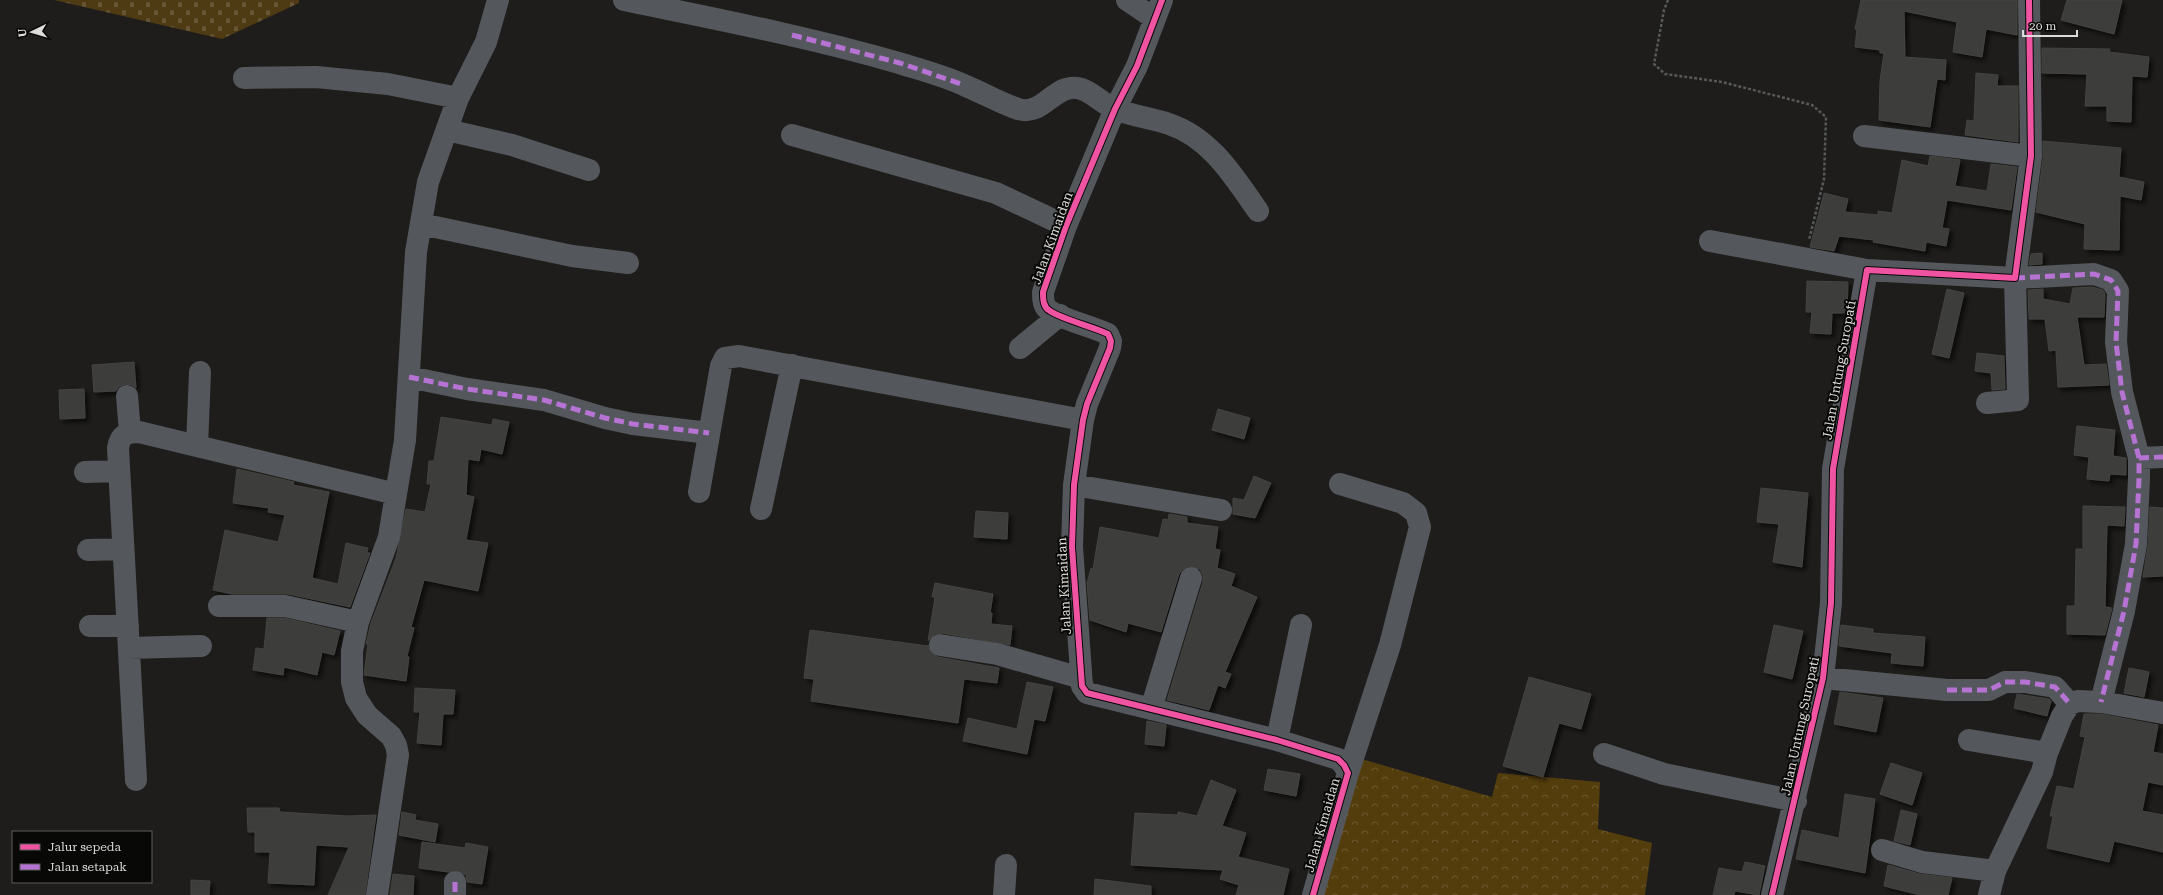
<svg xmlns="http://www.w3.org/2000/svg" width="2163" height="895" viewBox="0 0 2163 895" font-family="'Roboto Serif',serif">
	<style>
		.forest { fill: url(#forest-crowns) }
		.cemetery { fill: url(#cemetery-stones) }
		.building { fill: #3c3c3a; stroke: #444342; filter: url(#shadow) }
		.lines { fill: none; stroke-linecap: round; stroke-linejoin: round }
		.path { stroke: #56585a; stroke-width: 2.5; stroke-dasharray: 3 2; stroke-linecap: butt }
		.minor { stroke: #54585d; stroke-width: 22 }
		.quiet { stroke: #b673d3; stroke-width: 5; stroke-dasharray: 10 5; stroke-linecap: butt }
		.cycleway-casing { stroke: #080807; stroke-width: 8 }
		.cycleway { stroke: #f153a3; stroke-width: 6 }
		.labels { text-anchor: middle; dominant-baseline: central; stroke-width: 4; stroke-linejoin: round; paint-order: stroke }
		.street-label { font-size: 13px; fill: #dddcda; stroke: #080807 }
	</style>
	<defs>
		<pattern id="forest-crowns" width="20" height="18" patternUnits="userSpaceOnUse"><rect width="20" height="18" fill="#543d0d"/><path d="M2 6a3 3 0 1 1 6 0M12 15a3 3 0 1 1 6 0" fill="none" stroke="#6c5830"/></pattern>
		<pattern id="cemetery-stones" width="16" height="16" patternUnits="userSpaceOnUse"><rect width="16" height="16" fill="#4e3a13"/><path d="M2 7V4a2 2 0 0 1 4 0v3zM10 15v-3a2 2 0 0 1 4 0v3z" fill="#675635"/></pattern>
		<filter id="shadow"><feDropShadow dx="3.5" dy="3.5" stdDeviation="2" flood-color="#0009"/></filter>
	</defs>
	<rect width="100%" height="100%" fill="#1e1d1b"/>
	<path class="forest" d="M1351,756L1492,797L1498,773L1600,782L1598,829L1652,843L1645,895H1308Z"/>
	<path class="cemetery" d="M54,0H299V3L222,39Z"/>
	<path class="building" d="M1861,0H2017V35L1986,29L1982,57L1953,52L1957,22L1904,11L1905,57L1946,60L1945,80L1937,79L1930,127L1879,120L1880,81L1884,53H1880V50L1855,47L1857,29H1855Z
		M2067,0H2122L2114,34L2061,20Z
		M2042,48L2110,49L2109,52L2149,57L2147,77L2132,76L2131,122L2107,121V106H2085L2087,74L2042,73Z
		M1976,73L1998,75L1997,86H2018V142L1965,135L1967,120L1974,121Z
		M2043,141L2121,148L2119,177L2144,182L2141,200L2120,196L2119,250L2084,249L2085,224L2036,212L2043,158Z
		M1930,156L1960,160L1955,186L1987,191L1991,164L2017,167L2011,210L1947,200L1942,228L1949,229L1946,246L1926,242L1925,251L1873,242L1874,240L1839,236L1834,251L1810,247L1824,193L1848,199L1845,212L1878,215V211L1892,213L1902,160L1928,166Z
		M2042,253V264L2029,265L2031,254Z
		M1807,281L1848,282L1847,313H1832L1831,334L1810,333L1812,312H1806Z
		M2092,287L2103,290L2105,294L2104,317H2077L2084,365L2106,364L2109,385L2058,387L2056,350L2049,351L2045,319H2029L2028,290L2043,289V299L2070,304L2073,288Z
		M1947,289L1964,293L1949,358L1932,354Z
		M1977,353L2004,356L2005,389L1992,390L1991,373L1975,371Z
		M134,362L136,388L132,385L126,384L120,386L116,391L94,392L92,365Z
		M84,389L85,418L60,419L59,390Z
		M1218,409L1250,418L1244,439L1212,430Z
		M441,417L492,425L493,419L509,422L502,454L481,449L479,461L468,459L466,495L474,497L466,540L488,543L478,591L424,580L411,627L414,628L407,656L409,657L406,681L364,675L368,644H366L371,623L396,558L406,509L425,512L431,484H427L429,461H434Z
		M2077,426L2115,430L2113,456L2126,458V475L2110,474L2109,481L2087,479L2089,457L2074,455Z
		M237,469L294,482L293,485L329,492L312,578L338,584L346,543L368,548L367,553H370L350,607L288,594H232L213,590L225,530L278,542L285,515L268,512L269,508L233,503Z
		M1254,476L1271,483L1255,518L1233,514V498L1244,500Z
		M1761,488L1808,493L1802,567L1773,562L1779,524L1757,522Z
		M2083,506L2125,507L2124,526L2107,525L2105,607L2112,608L2105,635L2067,634V606H2075L2076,549H2083Z
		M2150,507L2163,508V576L2143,577L2148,545Z
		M976,511L1008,513L1007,539L974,537Z
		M1169,514L1187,517V523L1218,527L1215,549L1220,550L1217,568L1235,574L1231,586L1257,597L1225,672L1231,674L1225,688L1218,685L1209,710L1167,700L1203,582V575L1200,569L1189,566L1183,569L1179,574L1161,632L1128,623L1126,632L1090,620L1087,583L1091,568L1093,569L1100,527L1159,538L1163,519L1168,520Z
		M935,583L993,594L990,613H992L991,624L1012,626L1010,645L942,633L935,634L928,641L935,597H932Z
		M267,618H284L340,631L334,655L322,652L317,675L284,667L283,675L253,670L256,648L264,649Z
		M1774,625L1803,631L1792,679L1764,672Z
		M1841,625L1873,629V633L1925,637L1923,666L1891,663L1892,653L1839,646Z
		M810,630L928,646V645L932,654L938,657L999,668L997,683L964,679L958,723L811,701L814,679L804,678Z
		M2129,668L2149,672L2144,697L2124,693Z
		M1529,677L1591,694L1581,729L1559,723L1543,777L1503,766Z
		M1027,682L1053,687L1045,721L1034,719L1027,754L963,741L968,718L1017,729Z
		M415,688L455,690L453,714H443L441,745L417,743L420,712H414Z
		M1840,692L1883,698L1876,732L1834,724Z
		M2017,694L2049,699L2051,701L2047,716L2014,708Z
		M2084,714H2100L2158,725L2153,752L2163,754V785L2148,782L2142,811L2163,815V852L2114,841L2109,862L2047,848L2053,816H2050L2057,786L2074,789L2085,737L2080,736Z
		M1147,721L1166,725L1164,746L1145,744Z
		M1891,763L1922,773L1912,805L1880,794Z
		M1268,769L1300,774L1296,796L1264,790Z
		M1211,780L1236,790L1222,826L1246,833L1238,857L1289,869L1283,895H1236L1239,885L1220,879L1223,870L1131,865L1135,813L1178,815V812L1197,816Z
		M1845,794L1875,799L1865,873L1796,859L1802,830L1839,838Z
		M247,808H279L280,812L348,816L376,815L365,895H328L349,847L316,845L314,885L268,883L270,852H255V832H248Z
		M1901,810L1917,814L1910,845L1894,841Z
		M402,812L416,815L415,820L438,824L435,842L399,835Z
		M422,842L465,848L466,843L488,847L482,884L467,882L466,875L455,870L448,872L419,868Z
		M1745,862L1765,866L1759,895L1735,891L1734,895H1713L1719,868L1742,872Z
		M1888,865L1920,874L1952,878L1948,895H1920L1884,886Z
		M393,874L414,876L413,895H390Z
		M1095,879L1151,886V895H1094Z
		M191,880L210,881L209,895H191Z"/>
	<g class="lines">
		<path class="path" d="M1668,0L1664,10L1654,64L1665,74L1722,82L1812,105L1826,117L1824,179L1809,240"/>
		<path class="minor" d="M624,0C716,19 809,37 899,63C921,70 945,76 966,86C983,93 1000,103 1018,109C1041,116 1051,90 1071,88C1088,86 1100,103 1115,109C1132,116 1152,118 1169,124C1211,138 1234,177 1258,211
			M1127,0L1155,19
			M1162,0L1137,66L1115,109L1066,226L1043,292C1043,299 1043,307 1050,311C1064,320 1091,326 1108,334L1111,341L1110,348L1087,404L1083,420L1074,485L1072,547L1082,686L1087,693L1277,740L1338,759L1344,765L1348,773L1313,895
			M244,78L316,77L388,84L458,98
			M447,130L512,145L589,170
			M792,135L996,193L1066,226
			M1864,136L2031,156
			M421,224L572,256L628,263
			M1710,241L1867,270
			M1020,348L1060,315
			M409,377L467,389L544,400L605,418L633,424L709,433
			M127,396L130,432
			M1987,403L2018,400L2015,278L2094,274L2111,280L2118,291L2116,342L2122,392L2139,458V479L2136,544L2124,611L2101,702
			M197,446L200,372
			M2139,458L2163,457
			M85,472L119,471
			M1340,484L1403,503L1416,513L1420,527L1390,645L1348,773
			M1074,485L1221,510
			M699,492L721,366L725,358L739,356L1083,420
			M761,509L792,365
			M88,550L122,549
			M219,606H285L358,622
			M90,626H128
			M940,645L997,654L1081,678
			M129,648L201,646
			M1823,678L1947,690H1989L2005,682H2025L2055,687L2070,704
			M1151,709L1191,578
			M1277,740L1301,625
			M1969,740L2047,753
			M1604,754L1664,774L1796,801
			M136,780L118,448C120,435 126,432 139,432L396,494
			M1882,850L1922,862L1995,871
			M455,882V895
			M377,895L398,755L396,745L391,736L367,715L356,698L352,682V651L358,622L389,537L396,494L405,440L416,252L428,182L458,98L486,42L498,0
			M1004,895L1006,865
			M1772,895L1823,678L1831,603L1833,469L1867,270L2015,278L2031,156L2029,0
			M1989,895L1995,871L2042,772L2047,753L2062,716L2070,704L2078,701L2101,702L2163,713"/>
		<path class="quiet" d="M792,35L900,63L964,85
			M2015,278L2094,274L2111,280L2118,291L2116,342L2122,392L2139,458V479L2136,544L2124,611L2101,702
			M409,377L467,389L544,400L605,418L633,424L709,433
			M2139,458L2163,457
			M1947,690H1989L2005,682H2025L2055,687L2070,704
			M455,882V895"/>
		<defs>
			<path id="cycleway" d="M1162,0L1137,66L1115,109L1066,226L1043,292C1043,299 1043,307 1050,311C1064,320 1091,326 1108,334L1111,341L1110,348L1087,404L1083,420L1074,485L1072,547L1082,686L1087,693L1277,740L1338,759L1344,765L1348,773L1313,895
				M1772,895L1823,678L1831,603L1833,469L1867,270L2015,278L2031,156L2029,0"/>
		</defs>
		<use href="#cycleway" class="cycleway-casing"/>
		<use href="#cycleway" class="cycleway"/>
	</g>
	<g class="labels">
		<g class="street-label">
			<text transform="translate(1052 238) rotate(-70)">Jalan Kimaidan</text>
			<text transform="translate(1839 370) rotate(-80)">Jalan Untung Suropati</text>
			<text transform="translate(1064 586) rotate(-93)">Jalan Kimaidan</text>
			<text transform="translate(1800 726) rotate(-78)">Jalan Untung Suropati</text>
			<text transform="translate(1322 825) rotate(-74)">Jalan Kimaidan</text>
		</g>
	</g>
	<rect x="12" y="831" width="140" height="52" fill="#080807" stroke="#5d5d5b"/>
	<rect x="20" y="844" width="20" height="6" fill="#f153a3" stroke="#5d5d5b"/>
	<text x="48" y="851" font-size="12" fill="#dddcda">Jalur sepeda</text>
	<rect x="20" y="864" width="20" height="6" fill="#b673d3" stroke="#5d5d5b"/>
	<text x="48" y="871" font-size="12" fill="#dddcda">Jalan setapak</text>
	<g transform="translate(32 32) rotate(265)" stroke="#080807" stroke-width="3" paint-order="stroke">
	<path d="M0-3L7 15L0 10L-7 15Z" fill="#dddcda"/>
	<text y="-6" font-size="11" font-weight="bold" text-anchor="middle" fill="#dddcda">U</text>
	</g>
	<path d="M2023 30v6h54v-6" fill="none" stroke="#dddcda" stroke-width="2"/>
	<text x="2029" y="30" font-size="12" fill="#dddcda" stroke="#080807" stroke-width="3" paint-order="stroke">20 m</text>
</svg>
